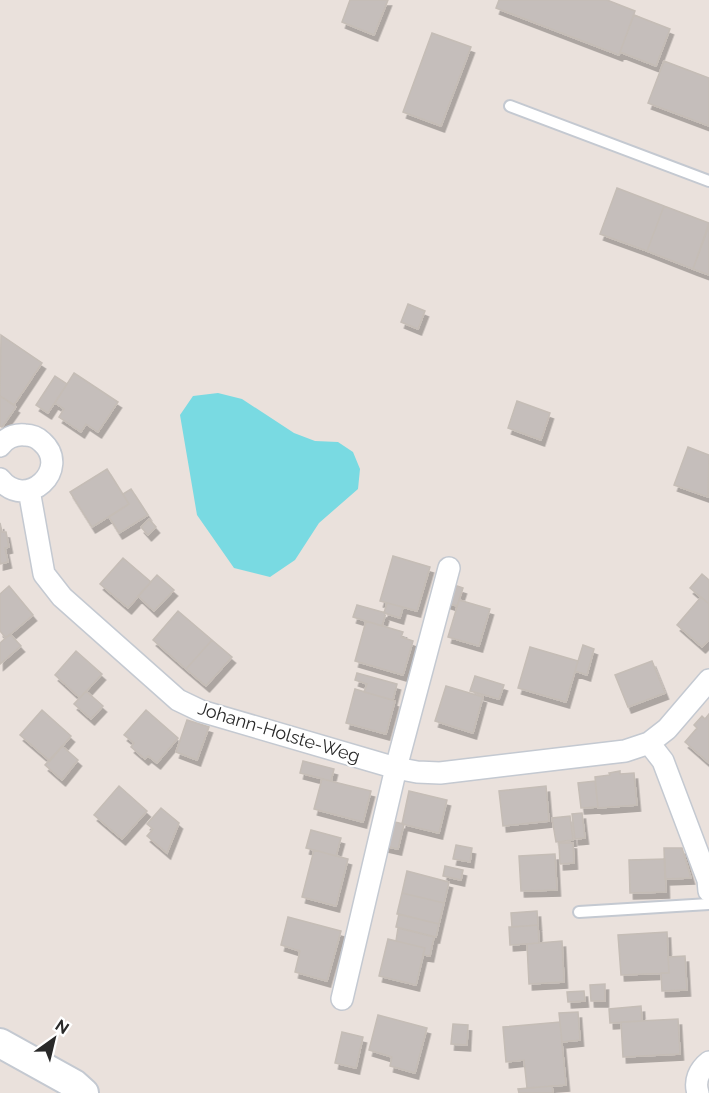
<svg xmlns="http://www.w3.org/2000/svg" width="709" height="1093" viewBox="0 0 709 1093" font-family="Raleway,sans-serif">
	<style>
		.water { fill: #79dae2 }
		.building { fill: #c5bebb; stroke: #c5bdb6; stroke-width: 1.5; filter: url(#shadow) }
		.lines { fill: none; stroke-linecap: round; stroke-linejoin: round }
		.service-casing { stroke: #c4c9d1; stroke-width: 14 }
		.minor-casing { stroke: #c4c9d1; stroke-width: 24 }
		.secondary-casing { stroke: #c4c9d1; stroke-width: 32 }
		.service { stroke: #fff; stroke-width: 10 }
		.minor { stroke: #fff; stroke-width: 21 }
		.secondary { stroke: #fff; stroke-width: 28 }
		.labels { text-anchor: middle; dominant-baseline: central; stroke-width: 4.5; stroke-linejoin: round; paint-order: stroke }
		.street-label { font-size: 18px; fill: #292929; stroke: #fff }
	</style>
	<defs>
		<filter id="shadow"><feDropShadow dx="3.5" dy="6" stdDeviation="0" flood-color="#0004"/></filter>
	</defs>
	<rect width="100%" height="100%" fill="#eae1dc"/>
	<path class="water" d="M218,393L242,399L294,433L315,441L338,442L353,452L360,469L358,489L319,523L295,560L270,577L234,568L197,515L180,415L193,396Z"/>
	<path class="building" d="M350,0H388L374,35L342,22Z
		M499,0H607L635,11L619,55L496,8Z
		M634,15L670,29L656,66L620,52Z
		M432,33L471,47L441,126L403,112Z
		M664,61L709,78V126L648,103Z
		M617,188L664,206L647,251L600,234Z
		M664,206L709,223L693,269L647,251Z
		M709,226V275L693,269Z
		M408,304L425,311L418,329L401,322Z
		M1,335L42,363L14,405L0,396Z
		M74,373L118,402L98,432L86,424L81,432L59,417L64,409L55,403Z
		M55,376L67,384L48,413L36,405Z
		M0,396L16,407L2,427L0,426Z
		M517,401L550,413L541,440L508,428Z
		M688,447L709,455L708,497L674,485Z
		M107,469L129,504L92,527L70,492Z
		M131,489L148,515L119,533L109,517L129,504L123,494Z
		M149,519L156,527L148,535L141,527Z
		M0,523L2,532H6L9,547L5,548L8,562L0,564Z
		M393,556L430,567L417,611L380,601Z
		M123,558L151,582L128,608L100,584Z
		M702,574L709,580V604L690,588Z
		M157,575L174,590L154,611L138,596Z
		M451,584L463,588L457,606L445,602Z
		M9,586L33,615L6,638L0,631V594Z
		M701,597L709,604V640L702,647L677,625Z
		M459,600L490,609L479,646L448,637Z
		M387,603L403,607L400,618L384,613Z
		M357,605L386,613L382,626L353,617Z
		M178,611L212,640L186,669L153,640Z
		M366,621L403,632L401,637L413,641L403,675L355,661Z
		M10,634L21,646L0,664V643Z
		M212,640L232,657L206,686L186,669Z
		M583,645L594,649L587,675L575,671Z
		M530,647L578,661L566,702L518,688Z
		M76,651L102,674L80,698L55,675Z
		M652,661L665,693L628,707L615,675Z
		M357,673L397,684L393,700L364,692L367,684L355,680Z
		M475,676L504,685L499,699L470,691Z
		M446,686L483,697L473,733L435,721Z
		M355,689L395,701L386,734L346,723Z
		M86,691L103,706L91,719L74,704Z
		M42,710L71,736L50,761L20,735Z
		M146,710L178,738L157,763L148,756L145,759L131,747L134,743L124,735Z
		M709,714V763L685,742L697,728L694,725L702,716L705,719Z
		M187,720L209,727L197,760L176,752Z
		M62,746L78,760L62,780L45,765Z
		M303,761L334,769L331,781L300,773Z
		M620,771V774L634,773L637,805L598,808L595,777L610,775L609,773Z
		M322,779L371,791L363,822L314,809Z
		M595,781L598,807L581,808L578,783Z
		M119,786L147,811L122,839L94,815Z
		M546,786L549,821L503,826L499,791Z
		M409,791L447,800L439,833L402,824Z
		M161,808L179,823L167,853L147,836L153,829L147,824Z
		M582,813L585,838L575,839L572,814Z
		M570,816L573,840L556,842L552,818Z
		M390,821L404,824L398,849L384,846Z
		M311,830L341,838L336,856L306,848Z
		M559,843H573L574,863L560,864Z
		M456,845L472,848L470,862L453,859Z
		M664,848H682L691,878L665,879Z
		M314,850L348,859L336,906L302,897Z
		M555,854L557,890L521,891L519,856Z
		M665,859L666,892L630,893L629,860Z
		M445,866L463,870L461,880L443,876Z
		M407,871L449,882L444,903L402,893Z
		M402,893L444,903L439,924L397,914Z
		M537,911L538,925L512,927L511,913Z
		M399,914L439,924L436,937L396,927Z
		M288,917L341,931L327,981L295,972L300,951L281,945Z
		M538,925L539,943L510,945L509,927Z
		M398,928L434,937L430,956L423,955L425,948L396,941Z
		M667,932L669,973L621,975L618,935Z
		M388,939L425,948L416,985L379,976Z
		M562,941L564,982L529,984L527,944Z
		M685,956L687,990L662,991L661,973H669L668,957Z
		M605,984V1001H591L590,985Z
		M584,991L585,1001L568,1002L567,992Z
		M641,1006L642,1021L610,1023L609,1009Z
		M578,1012L580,1040L562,1042L559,1013Z
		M378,1015L427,1028L415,1073L390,1066L392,1057L369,1050Z
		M678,1019L680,1054L623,1057L621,1022Z
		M560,1022L566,1085L527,1088L524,1060L506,1062L503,1027Z
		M453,1024L468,1025L467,1045L451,1044Z
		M342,1032L363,1037L356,1068L335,1063Z
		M552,1086L553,1093H519L518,1089Z"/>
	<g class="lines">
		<defs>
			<path id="service" d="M510,106L709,181
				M579,912L709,904"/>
			<path id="minor" d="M0,446C6,438 14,434 25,435C31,435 37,437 42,442C72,469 26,512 0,479
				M29,490L44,574L62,597L178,700L201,711L396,768L417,772L440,773L625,751L649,743L667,729L709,680
				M649,743L663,761L708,880L709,891
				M342,999L396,768L449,568
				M698,1093C694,1081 699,1070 709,1062"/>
			<path id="secondary" d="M0,1043L74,1084L84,1093"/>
		</defs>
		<use href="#service" class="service-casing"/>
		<use href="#minor" class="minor-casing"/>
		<use href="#secondary" class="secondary-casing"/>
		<use href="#service" class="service"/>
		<use href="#minor" class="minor"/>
		<use href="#secondary" class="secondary"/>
	</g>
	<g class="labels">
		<g class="street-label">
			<text transform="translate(279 732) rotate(17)">Johann-Holste-Weg</text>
		</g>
	</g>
	<g transform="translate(54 1039) rotate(34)" stroke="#ffffff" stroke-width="4.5" paint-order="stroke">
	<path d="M0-4.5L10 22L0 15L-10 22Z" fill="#292929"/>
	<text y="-9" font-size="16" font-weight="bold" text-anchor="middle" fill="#292929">N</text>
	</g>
</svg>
